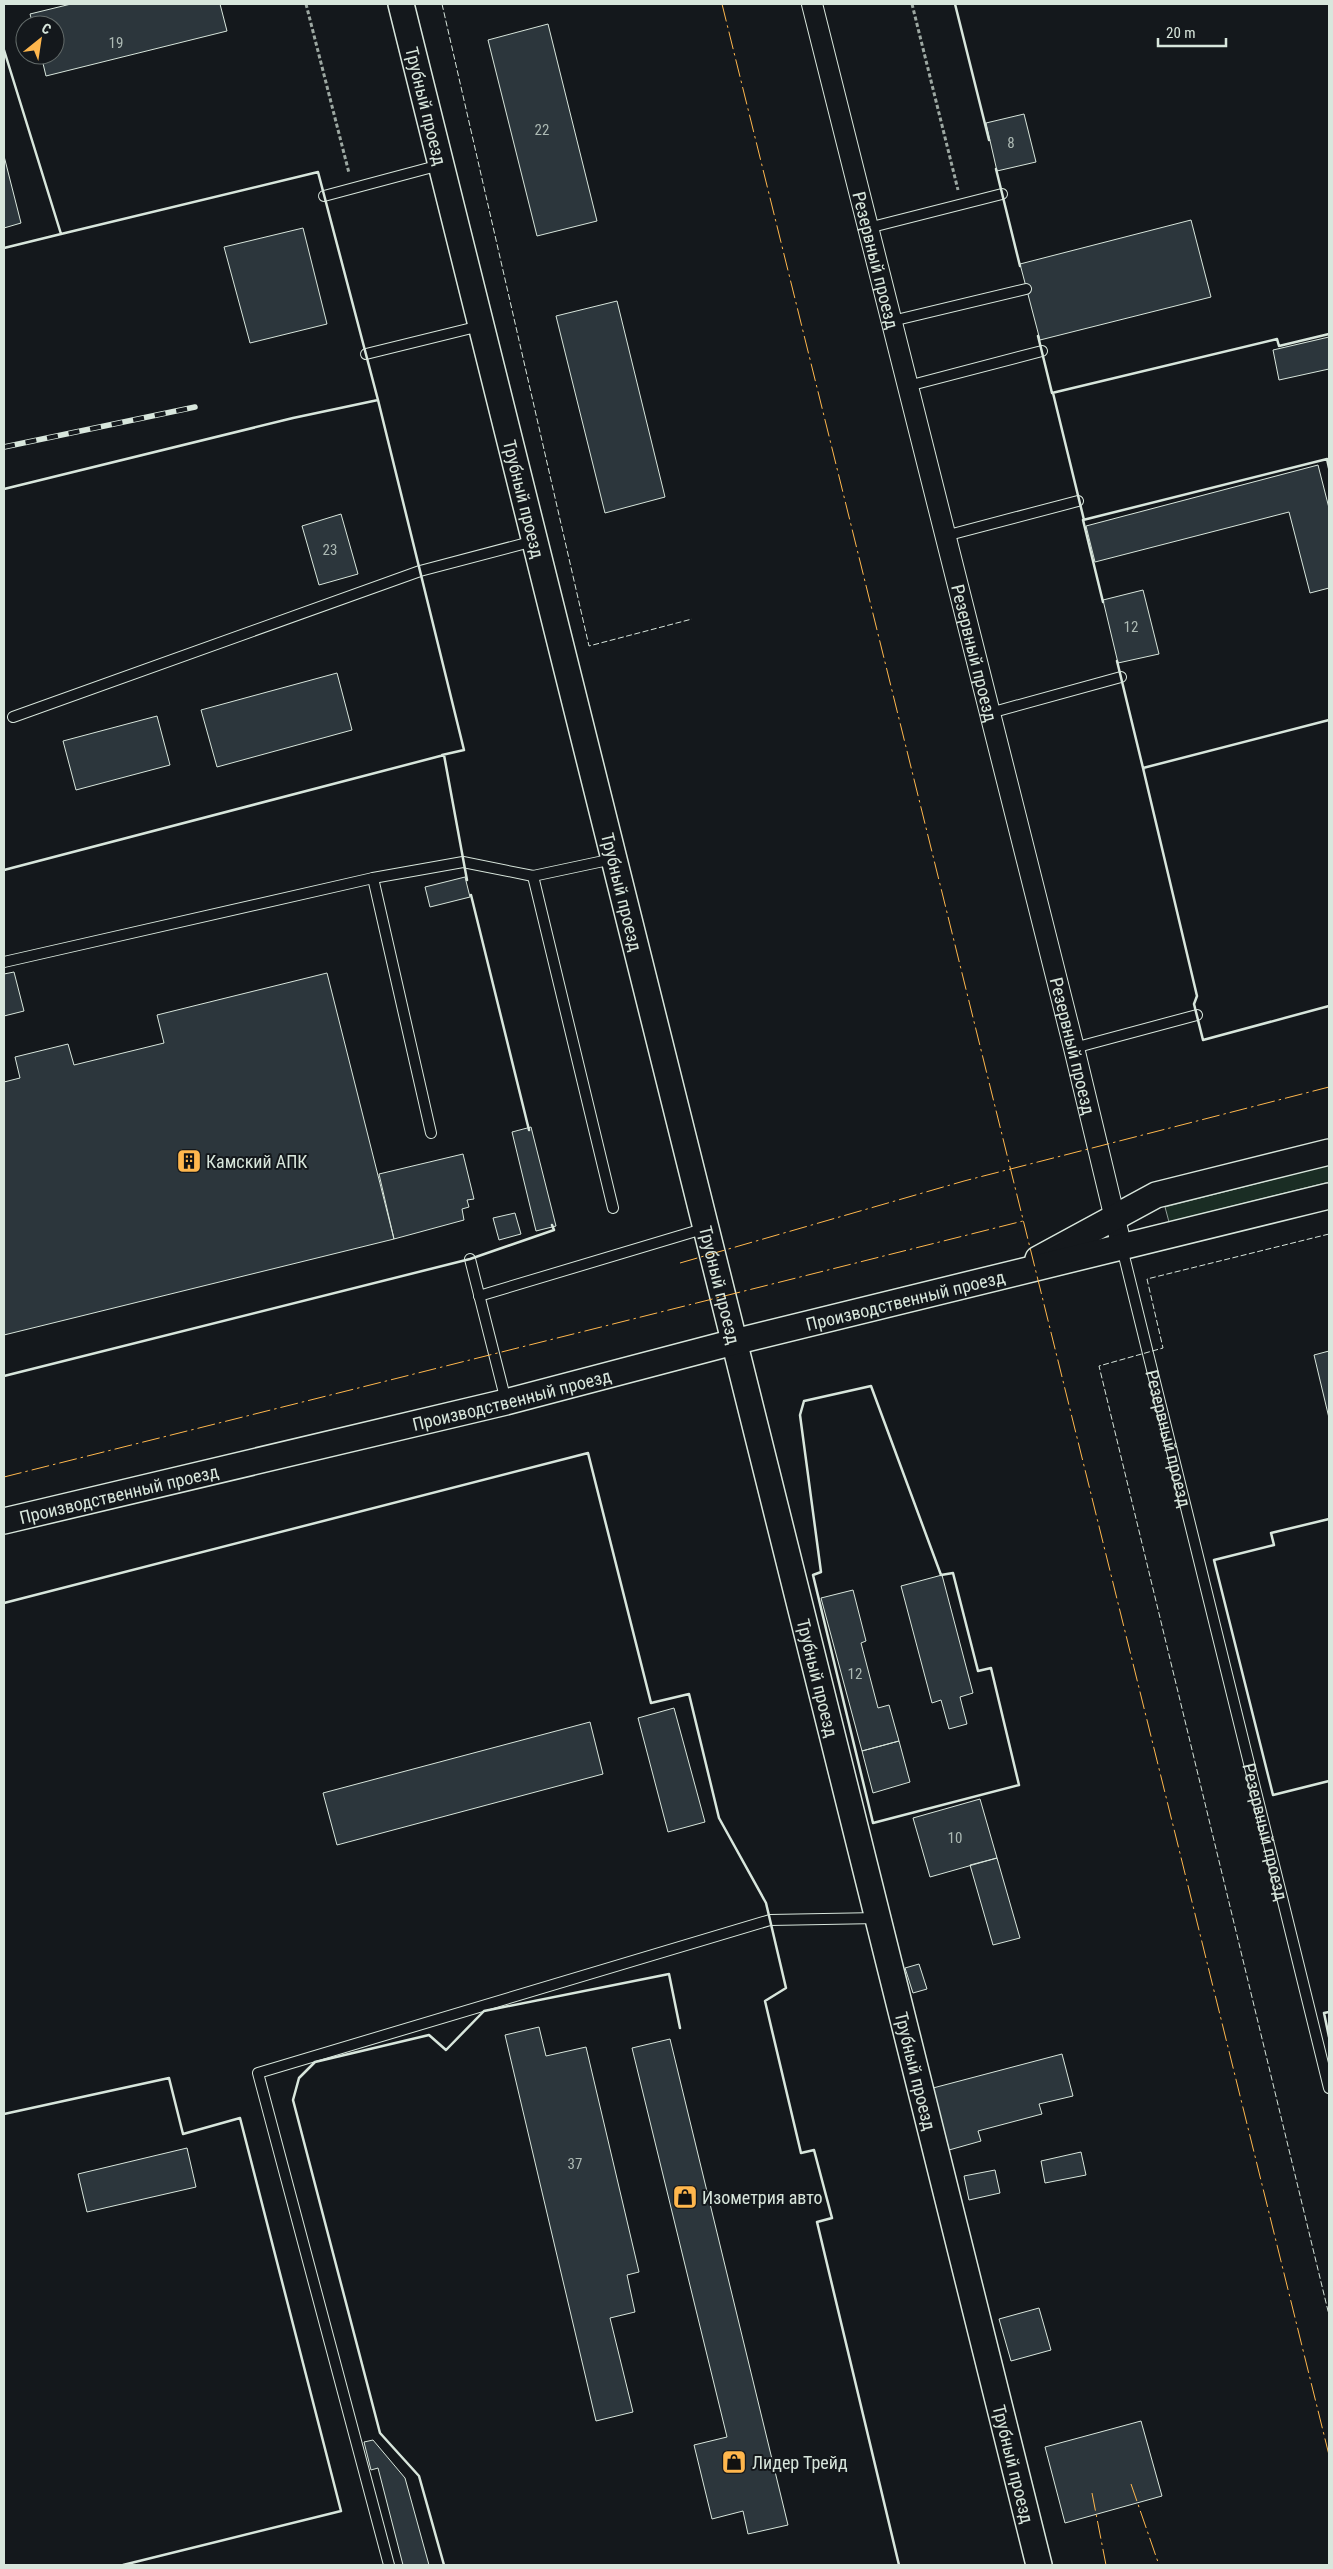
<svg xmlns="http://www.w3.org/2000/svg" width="1333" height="2569" viewBox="0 0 1333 2569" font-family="'Roboto Condensed',sans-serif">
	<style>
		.green { fill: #1a2d24; stroke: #939e99 }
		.building { fill: #2c363c; stroke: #d8e6dc }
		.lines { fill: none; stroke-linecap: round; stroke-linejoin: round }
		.service-casing { stroke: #d8e6dc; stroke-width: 12 }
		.minor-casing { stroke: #d8e6dc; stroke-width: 22 }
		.tertiary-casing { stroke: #d8e6dc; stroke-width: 28 }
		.path { stroke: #9da8a2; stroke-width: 3; stroke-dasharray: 4 2.5; stroke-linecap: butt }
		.service { stroke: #14181c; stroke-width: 10 }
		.minor { stroke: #14181c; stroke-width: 20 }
		.tertiary { stroke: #14181c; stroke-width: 25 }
		.rail-casing { stroke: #d8e6dc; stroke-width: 5.5 }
		.rail { stroke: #14181c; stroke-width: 4; stroke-dasharray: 11; stroke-linecap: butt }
		.fence { stroke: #d8e6dc; stroke-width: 1; stroke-dasharray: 6 2.5; stroke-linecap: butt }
		.wall { stroke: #d8e6dc; stroke-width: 2.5 }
		.power { stroke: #ffb74d; stroke-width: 1; stroke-dasharray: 18 4 2.5 4; stroke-linecap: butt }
		.labels { text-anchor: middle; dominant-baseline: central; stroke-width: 4; stroke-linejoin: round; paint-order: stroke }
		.number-label { font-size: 15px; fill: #adbab4 }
		.street-label { font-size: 18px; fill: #d8e6dc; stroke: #14181c }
		.poi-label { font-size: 18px; fill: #d8e6dc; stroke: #14181c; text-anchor: start }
	</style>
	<rect width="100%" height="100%" fill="#14181c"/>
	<path class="green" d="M1329,1165V1182L1169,1222L1165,1207Z"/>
	<path class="building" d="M71,4H220L227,31L46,76L41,55H55V25H33L30,14Z
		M548,24L597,221L537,236L488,40Z
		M1024,114L1036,162L997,171L986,123Z
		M4,156L21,223L4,228Z
		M1191,220L1211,297L1040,340L1020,264Z
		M303,228L327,324L250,343L224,247Z
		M617,301L665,497L605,513L556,316Z
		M1329,337V369L1279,380L1273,350Z
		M1318,465L1329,508V588L1310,593L1289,512L1095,562L1086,526Z
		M341,514L358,574L319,585L302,526Z
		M1143,590L1159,654L1118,663L1103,600Z
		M337,673L352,730L217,767L201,710Z
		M157,716L170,765L76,790L63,741Z
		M465,877L470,897L430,907L425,887Z
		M14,972L24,1011L4,1016V974Z
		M327,973L394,1239L4,1335V1082L20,1078L15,1057L68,1044L74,1065L164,1043L157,1015Z
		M531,1127L556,1226L536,1231L512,1132Z
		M463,1154L474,1199L467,1200L469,1207L462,1209L464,1220L394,1239L379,1174Z
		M515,1213L521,1234L499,1240L493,1218Z
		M1329,1351V1418L1314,1355Z
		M942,1575L973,1693L960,1697L967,1724L949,1729L941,1700L932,1703L901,1586Z
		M853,1590L866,1641L861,1643L878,1708L889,1705L899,1741L862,1751L821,1598Z
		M674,1708L705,1822L668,1832L638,1718Z
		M590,1722L603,1774L337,1845L323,1793Z
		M899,1741L910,1782L873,1793L862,1751Z
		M980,1799L997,1858L930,1877L913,1818Z
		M997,1858L1020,1938L993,1945L970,1865Z
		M919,1964L927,1989L913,1993L905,1968Z
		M539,2027L546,2056L586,2047L639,2272L627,2275L635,2312L610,2318L633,2412L596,2421L505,2035Z
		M670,2039L788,2525L748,2534L743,2511L712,2519L694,2445L727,2437L632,2048Z
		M1062,2054L1073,2096L1039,2104L1042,2114L978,2131L981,2141L949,2150L933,2088Z
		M187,2148L196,2187L87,2212L78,2174Z
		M1081,2152L1086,2175L1045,2183L1041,2161Z
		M995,2170L1000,2193L969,2200L964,2176Z
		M1039,2308L1051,2350L1011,2361L999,2319Z
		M1141,2421L1162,2496L1065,2523L1045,2447Z
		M373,2440L405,2478L429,2565H403L378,2468L371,2470L364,2442Z"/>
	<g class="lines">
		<defs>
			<g id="service">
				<path d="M324,196L440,165"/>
				<path d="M868,228L1002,194"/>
				<path d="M892,321L1026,289"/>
				<path d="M366,354L480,326"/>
				<path d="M908,386L1042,351"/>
				<path d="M945,536L1078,501"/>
				<path d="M990,713L1121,677"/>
				<path d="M13,717L420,571L534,541"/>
				<path d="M533,876L613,1208"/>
				<path d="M373,878L431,1133"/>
				<path d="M4,962L373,878L463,862L533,876L613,859"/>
				<path d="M1074,1048L1197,1015"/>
				<path id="s1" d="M1122,1248L1329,2088"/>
				<path d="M470,1259L506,1401"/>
				<path d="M479,1296L706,1228"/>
				<path d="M389,2565L258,2073L770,1920L878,1918"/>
			</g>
			<g id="minor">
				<path id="s2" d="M812,4L1074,1048L1122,1248"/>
			</g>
			<g id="tertiary">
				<path id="s3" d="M401,4L1039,2565"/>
				<path d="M1038,1259L1156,1195L1329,1152"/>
				<path id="s4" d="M4,1521L506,1402L734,1342L1329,1196"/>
			</g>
		</defs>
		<use href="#service" class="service-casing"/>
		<use href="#minor" class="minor-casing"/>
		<use href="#tertiary" class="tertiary-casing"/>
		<path class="path" d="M306,4L349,173
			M912,4L958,190"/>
		<use href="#service" class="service"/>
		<use href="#minor" class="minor"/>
		<use href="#tertiary" class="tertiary"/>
		<defs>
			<path id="rail" d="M4,447L195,407"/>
		</defs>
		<use href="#rail" class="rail-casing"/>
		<use href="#rail" class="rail"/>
		<path class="fence" d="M442,4L589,646L692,619
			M1329,1234L1147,1279L1163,1348L1099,1366L1329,2315"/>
		<path class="wall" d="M955,4L989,140
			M4,50L61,234L4,248
			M996,169L1020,266
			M61,234L318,172L378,400
			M1038,336L1052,393L1277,339L1279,346L1329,334
			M1053,393L1084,520
			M4,489L293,418L378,400L464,750L442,755
			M1103,602L1083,520L1327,459L1329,468
			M1117,661L1143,768L1329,720
			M1145,768H1143L1197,996L1194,1004L1203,1040L1329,1006
			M4,870L444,755L467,880
			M471,895L529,1130
			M4,1376L470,1259L554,1230L552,1225
			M871,1386L941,1575L953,1573L978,1671L991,1668L1019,1785L873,1823L813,1575L821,1572L800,1415L804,1401Z
			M1329,1519L1271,1533L1274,1545L1214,1560L1273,1795L1329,1781
			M4,1603L588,1453L651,1703L689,1694L719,1818L766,1903L786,1988L765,2001L801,2153L814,2150L832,2218L817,2222L899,2565
			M1329,2012L1324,2013L1329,2037
			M4,2114L169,2078L183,2134L240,2118L341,2511L123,2565
			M444,2565L419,2476L380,2433L293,2100L299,2078L315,2062L429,2035L446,2050L484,2011L669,1974L680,2028"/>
		<path class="power" d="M722,4L1329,2455
			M680,1263L964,1181L1329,1087
			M4,1477L1023,1221
			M1131,2484L1159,2565
			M1092,2493L1106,2565"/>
	</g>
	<defs>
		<symbol id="building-square" viewBox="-11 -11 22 22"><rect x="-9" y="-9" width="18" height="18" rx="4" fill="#ffb74d" stroke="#14181c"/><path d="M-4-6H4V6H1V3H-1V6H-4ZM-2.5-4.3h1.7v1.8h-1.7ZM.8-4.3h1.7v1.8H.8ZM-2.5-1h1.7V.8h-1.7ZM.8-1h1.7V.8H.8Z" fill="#111"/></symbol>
		<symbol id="shop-square" viewBox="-11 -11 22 22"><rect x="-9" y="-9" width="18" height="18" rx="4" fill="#ffb74d" stroke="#14181c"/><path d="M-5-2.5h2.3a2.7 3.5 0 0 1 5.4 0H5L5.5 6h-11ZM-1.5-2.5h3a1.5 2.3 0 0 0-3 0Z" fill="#111"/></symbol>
	</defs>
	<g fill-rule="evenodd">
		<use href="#building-square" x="175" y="1147" width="28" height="28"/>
		<use href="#shop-square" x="671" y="2183" width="28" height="28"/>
		<use href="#shop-square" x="720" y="2448" width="28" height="28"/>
	</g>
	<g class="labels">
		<g class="number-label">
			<text x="116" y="43">19</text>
			<text x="542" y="130">22</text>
			<text x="1011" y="143">8</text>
			<text x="330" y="550">23</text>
			<text x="1131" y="627">12</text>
			<text x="855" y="1674">12</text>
			<text x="955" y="1838">10</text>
			<text x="575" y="2164">37</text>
		</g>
		<g class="street-label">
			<text stroke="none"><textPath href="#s3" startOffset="105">Трубный проезд</textPath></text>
			<text stroke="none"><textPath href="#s2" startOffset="264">Резервный проезд</textPath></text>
			<text stroke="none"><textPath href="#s3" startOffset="510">Трубный проезд</textPath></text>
			<text stroke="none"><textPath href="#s2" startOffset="669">Резервный проезд</textPath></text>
			<text stroke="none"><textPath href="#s3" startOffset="915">Трубный проезд</textPath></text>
			<text stroke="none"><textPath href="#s2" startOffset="1074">Резервный проезд</textPath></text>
			<text stroke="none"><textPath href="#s3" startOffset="1320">Трубный проезд</textPath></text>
			<text stroke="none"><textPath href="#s4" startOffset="928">Производственный проезд</textPath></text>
			<text stroke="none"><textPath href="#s4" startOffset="522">Производственный проезд</textPath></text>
			<text stroke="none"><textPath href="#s1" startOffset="196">Резервный проезд</textPath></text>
			<text stroke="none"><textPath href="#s4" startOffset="118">Производственный проезд</textPath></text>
			<text stroke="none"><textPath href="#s3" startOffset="1725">Трубный проезд</textPath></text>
			<text stroke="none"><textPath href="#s1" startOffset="601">Резервный проезд</textPath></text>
			<text stroke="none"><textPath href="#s3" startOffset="2130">Трубный проезд</textPath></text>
			<text stroke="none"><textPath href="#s3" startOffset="2535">Трубный проезд</textPath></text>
		</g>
		<g class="poi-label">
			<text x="206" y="1161">Камский АПК</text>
			<text x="702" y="2197">Изометрия авто</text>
			<text x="752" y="2462">Лидер Трейд</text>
		</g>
	</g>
	<rect width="1333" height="2569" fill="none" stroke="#d8e6dc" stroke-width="10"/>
	<g transform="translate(40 40) rotate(30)"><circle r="24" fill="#14181c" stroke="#626a69"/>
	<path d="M0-4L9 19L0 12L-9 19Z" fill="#ffb74d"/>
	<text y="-8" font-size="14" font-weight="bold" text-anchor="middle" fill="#d8e6dc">С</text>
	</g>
	<path d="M1158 38v8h68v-8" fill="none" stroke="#d8e6dc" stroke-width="2.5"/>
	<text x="1166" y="38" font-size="15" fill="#d8e6dc" stroke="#14181c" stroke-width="4" paint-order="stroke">20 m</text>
</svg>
